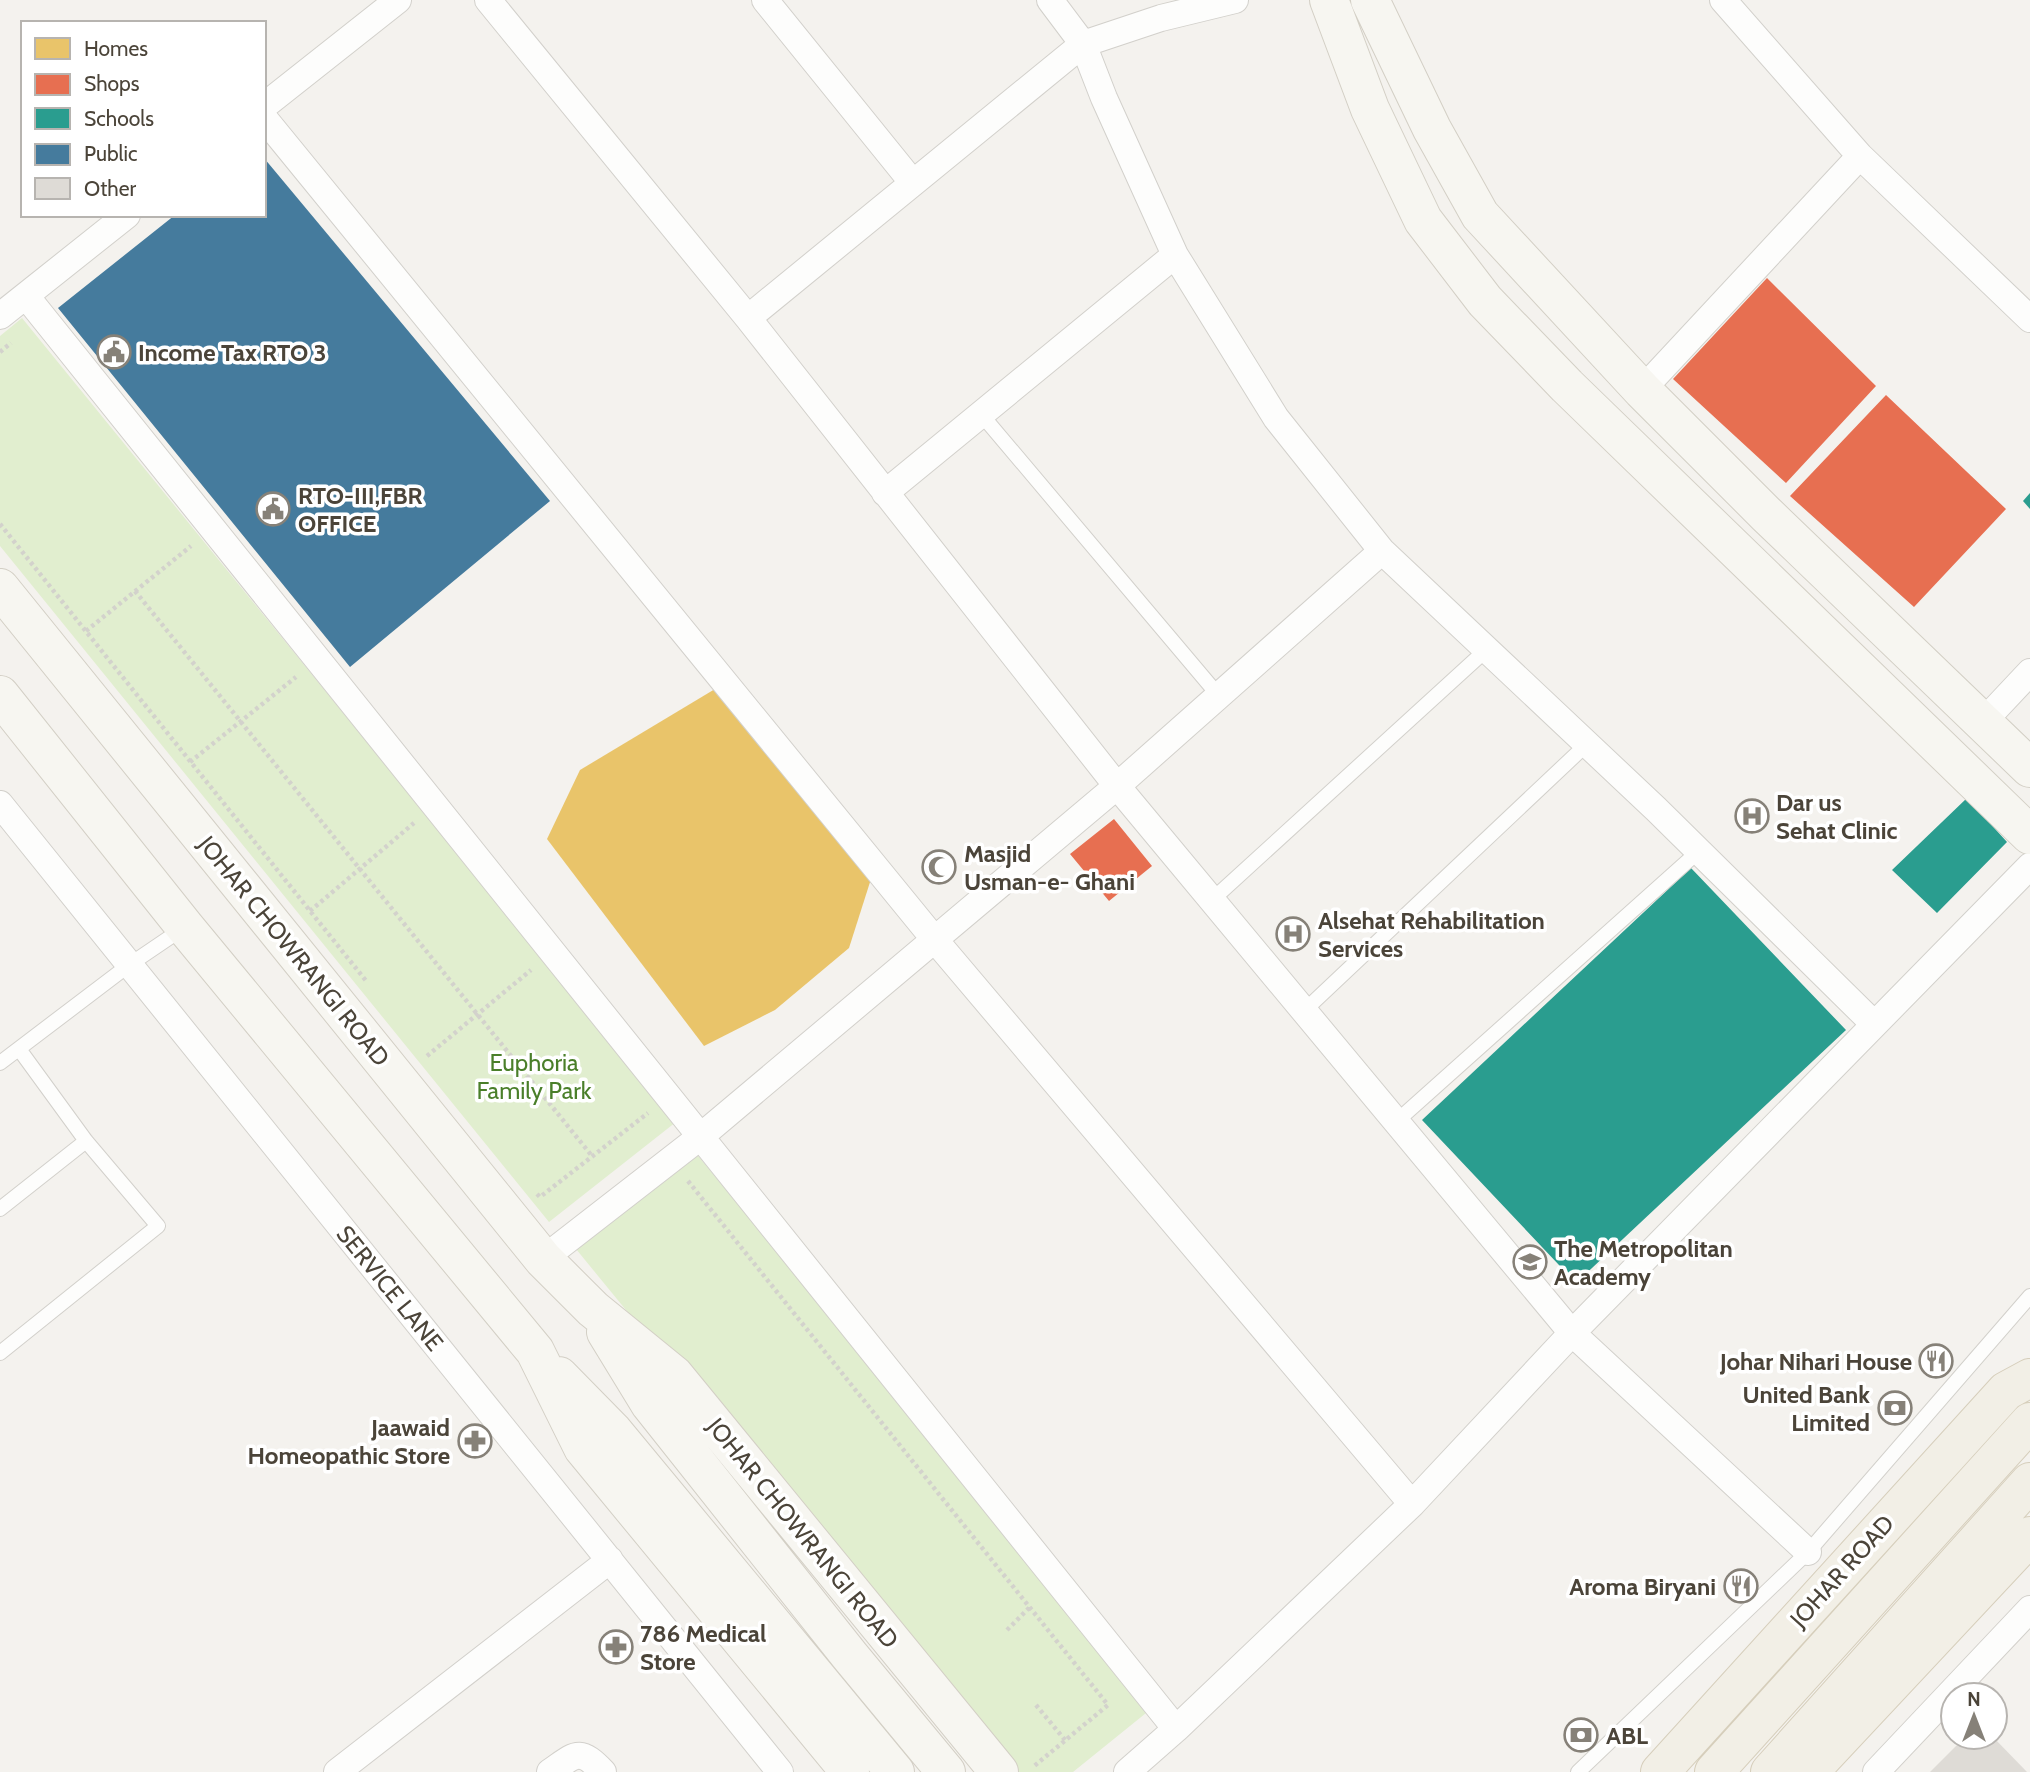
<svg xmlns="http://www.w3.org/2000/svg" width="2030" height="1772" viewBox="0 0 2030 1772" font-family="Cabin,sans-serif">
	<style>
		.green { fill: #e1eecf }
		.homes { fill: #e9c46a }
		.shops { fill: #e76f51 }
		.schools { fill: #2a9d8f }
		.public { fill: #457b9d }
		.building { fill: #dedbd6 }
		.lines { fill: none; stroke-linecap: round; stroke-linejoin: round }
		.lane-casing { stroke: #d2d0cb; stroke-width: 16 }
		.street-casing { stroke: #d2d0cb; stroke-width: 28 }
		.secondary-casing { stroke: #d3cfc5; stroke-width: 40 }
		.primary-casing { stroke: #d6cebb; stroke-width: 40 }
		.path { stroke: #d3d2cc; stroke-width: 4.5; stroke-dasharray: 3.5 3.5; stroke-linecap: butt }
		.lane { stroke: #fdfdfc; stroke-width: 14 }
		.street { stroke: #fdfdfc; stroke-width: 26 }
		.secondary { stroke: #f7f6f1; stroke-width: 38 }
		.primary { stroke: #f2efe6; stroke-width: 38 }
		.labels { text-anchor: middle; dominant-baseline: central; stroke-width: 7; stroke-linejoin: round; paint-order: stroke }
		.poi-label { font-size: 24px; font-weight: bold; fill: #4b4439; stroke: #fff; text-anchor: start }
		.street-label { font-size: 24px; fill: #4b4439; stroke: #fff }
		.park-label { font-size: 24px; fill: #4a7f2a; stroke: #fff }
	</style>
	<rect width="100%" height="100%" fill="#f4f2ee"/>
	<path class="green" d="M22,318L676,1122L549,1222L0,546V336Z
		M695,1152L1151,1709L1073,1772H1004L576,1249Z"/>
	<path class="homes" d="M715,689L871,879L849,948L775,1010L704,1046L547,839L580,770Z"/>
	<path class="shops" d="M1767,278L1876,386L1786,483L1673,379Z
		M1886,395L2006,509L1914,607L1790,496Z
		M1114,819L1152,866L1109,901L1070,854Z"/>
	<path class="schools" d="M2030,493V509L2023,501Z
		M1967,798L2007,842L1937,913L1892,870Z
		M1691,868L1846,1030L1576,1283L1422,1120Z"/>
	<path class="public" d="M264,158L550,501L350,667L58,308L175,215H264Z"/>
	<path class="building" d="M1965,1737H1993L2027,1772H1930Z"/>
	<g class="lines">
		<defs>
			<path id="lane" d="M981,414L1219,696
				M1212,900L1486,650
				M1304,1011L1587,744
				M0,1063L129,965L185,927
				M1397,1121L1699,851
				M0,1209L86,1141
				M0,1353L158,1226L86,1141L19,1049
				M1578,1772L1808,1552L2030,1296"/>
			<path id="street" d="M488,0L748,318L1117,786L1572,1333L1808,1552
				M765,0L913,183
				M1050,0L1083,44L1104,98L1175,255L1276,418L1382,551L1656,809L1873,1023
				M1723,0L1860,156L2030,319
				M264,106L398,0
				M264,118L935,940L1412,1504
				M26,296L1176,1729
				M0,316L127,215
				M748,318L1083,44L1161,18L1235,0
				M1642,390L1860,156
				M885,493L1175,255
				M1983,722L2030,672
				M0,804L780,1772
				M543,1259L700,1137L1117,786L1382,551
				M337,1772L610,1560
				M550,1772C576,1754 579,1747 603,1772
				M1127,1772L1176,1729L1412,1504L1572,1333L2030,866
				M1876,1772L2030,1609"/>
			<path id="secondary" d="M1329,0L1370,109L1423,220L1485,301L1567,386L2030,835
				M1370,0L1432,129L1480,215L1642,390L1767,515L2030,768
				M0,588L543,1259L593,1309L674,1375L999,1772
				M0,695L185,927L535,1351L583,1448L850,1772
				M606,1332L650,1404L850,1656L946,1772
				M559,1376L613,1431L895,1772"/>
			<path id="primary" d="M1660,1772L2006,1391L2030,1378
				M1714,1772L2030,1422
				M1770,1772L2030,1482
				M1809,1772L2030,1536"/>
		</defs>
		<use href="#lane" class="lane-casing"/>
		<use href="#street" class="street-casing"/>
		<use href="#secondary" class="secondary-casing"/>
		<use href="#primary" class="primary-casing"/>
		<path class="path" d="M0,352L11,343
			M0,524L367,982
			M135,591L592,1156
			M86,631L191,546
			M190,762L296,677
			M310,911L414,823
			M427,1056L531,970
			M688,1181L1108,1705L1033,1767
			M537,1194L540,1197L648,1113
			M1007,1630L1030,1607
			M1036,1705L1065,1740"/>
		<use href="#lane" class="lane"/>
		<use href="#street" class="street"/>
		<use href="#secondary" class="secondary"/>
		<use href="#primary" class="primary"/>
	</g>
	<defs>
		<symbol id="civic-ring" viewBox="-11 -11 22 22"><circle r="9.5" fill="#fff" stroke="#868178" stroke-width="1.5"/><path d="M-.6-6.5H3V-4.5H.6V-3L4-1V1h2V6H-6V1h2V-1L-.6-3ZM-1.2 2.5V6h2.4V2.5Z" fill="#868178"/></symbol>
		<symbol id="hospital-ring" viewBox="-11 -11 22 22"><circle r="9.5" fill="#fff" stroke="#868178" stroke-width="1.5"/><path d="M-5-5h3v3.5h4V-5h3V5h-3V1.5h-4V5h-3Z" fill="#868178"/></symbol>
		<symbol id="mosque-ring" viewBox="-11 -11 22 22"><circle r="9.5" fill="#fff" stroke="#868178" stroke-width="1.5"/><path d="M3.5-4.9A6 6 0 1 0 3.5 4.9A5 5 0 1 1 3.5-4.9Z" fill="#868178"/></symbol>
		<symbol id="school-ring" viewBox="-11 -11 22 22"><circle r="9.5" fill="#fff" stroke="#868178" stroke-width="1.5"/><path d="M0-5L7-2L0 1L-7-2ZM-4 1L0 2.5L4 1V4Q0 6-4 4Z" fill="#868178"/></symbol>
		<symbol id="restaurant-ring" viewBox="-11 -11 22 22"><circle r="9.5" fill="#fff" stroke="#868178" stroke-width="1.5"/><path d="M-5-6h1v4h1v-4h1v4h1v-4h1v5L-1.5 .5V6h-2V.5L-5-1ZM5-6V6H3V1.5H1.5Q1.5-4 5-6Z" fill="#868178"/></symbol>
		<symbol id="bank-ring" viewBox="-11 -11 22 22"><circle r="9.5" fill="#fff" stroke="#868178" stroke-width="1.5"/><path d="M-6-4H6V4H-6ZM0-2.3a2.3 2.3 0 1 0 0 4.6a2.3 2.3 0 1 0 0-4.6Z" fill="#868178"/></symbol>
		<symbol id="pharmacy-ring" viewBox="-11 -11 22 22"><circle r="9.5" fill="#fff" stroke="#868178" stroke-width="1.5"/><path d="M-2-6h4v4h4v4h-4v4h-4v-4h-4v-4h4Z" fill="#868178"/></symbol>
	</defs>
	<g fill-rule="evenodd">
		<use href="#civic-ring" x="95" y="333" width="38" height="38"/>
		<use href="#civic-ring" x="254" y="490" width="38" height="38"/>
		<use href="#hospital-ring" x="1733" y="797" width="38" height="38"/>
		<use href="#mosque-ring" x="920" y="848" width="38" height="38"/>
		<use href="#hospital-ring" x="1274" y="915" width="38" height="38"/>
		<use href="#school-ring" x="1511" y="1243" width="38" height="38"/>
		<use href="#restaurant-ring" x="1917" y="1342" width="38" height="38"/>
		<use href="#bank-ring" x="1876" y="1389" width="38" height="38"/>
		<use href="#pharmacy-ring" x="456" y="1422" width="38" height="38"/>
		<use href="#restaurant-ring" x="1722" y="1567" width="38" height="38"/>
		<use href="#pharmacy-ring" x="597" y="1628" width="38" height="38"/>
		<use href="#bank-ring" x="1562" y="1716" width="38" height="38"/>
	</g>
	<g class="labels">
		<g class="poi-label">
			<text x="138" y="352">Income Tax RTO 3</text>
			<text x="298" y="495">RTO-III,FBR<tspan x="298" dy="28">OFFICE</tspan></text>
			<text x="1776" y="802">Dar us<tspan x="1776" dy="28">Sehat Clinic</tspan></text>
			<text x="964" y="853">Masjid<tspan x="964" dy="28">Usman-e- Ghani</tspan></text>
			<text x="1318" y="920">Alsehat Rehabilitation<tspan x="1318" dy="28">Services</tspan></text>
			<text x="1554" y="1248">The Metropolitan<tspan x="1554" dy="28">Academy</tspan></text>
			<text x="1912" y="1361" text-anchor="end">Johar Nihari House</text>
			<text x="1870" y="1394" text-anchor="end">United Bank<tspan x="1870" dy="28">Limited</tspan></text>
			<text x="450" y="1427" text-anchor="end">Jaawaid<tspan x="450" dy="28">Homeopathic Store</tspan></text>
			<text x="1716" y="1586" text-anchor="end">Aroma Biryani</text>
			<text x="640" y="1633">786 Medical<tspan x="640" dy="28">Store</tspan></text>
			<text x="1606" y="1735">ABL</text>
		</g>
		<g class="street-label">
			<text transform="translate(294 951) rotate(51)">JOHAR CHOWRANGI ROAD</text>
			<text transform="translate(390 1288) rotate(51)">SERVICE LANE</text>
			<text transform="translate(803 1533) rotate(51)">JOHAR CHOWRANGI ROAD</text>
			<text transform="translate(1842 1571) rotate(-48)">JOHAR ROAD</text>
		</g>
		<g class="park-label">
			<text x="534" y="1062">Euphoria<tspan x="534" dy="28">Family Park</tspan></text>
		</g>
	</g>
	<rect x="21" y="21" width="245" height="196" fill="#ffffff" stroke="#b7b4b0" stroke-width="2"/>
	<rect x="35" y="38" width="35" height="21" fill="#e9c46a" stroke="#b7b4b0" stroke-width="2"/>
	<text x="84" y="56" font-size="21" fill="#4b4439">Homes</text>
	<rect x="35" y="74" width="35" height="21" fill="#e76f51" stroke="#b7b4b0" stroke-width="2"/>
	<text x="84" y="91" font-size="21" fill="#4b4439">Shops</text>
	<rect x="35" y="108" width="35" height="21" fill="#2a9d8f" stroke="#b7b4b0" stroke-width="2"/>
	<text x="84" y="126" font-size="21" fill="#4b4439">Schools</text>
	<rect x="35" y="144" width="35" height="21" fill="#457b9d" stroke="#b7b4b0" stroke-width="2"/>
	<text x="84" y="161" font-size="21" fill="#4b4439">Public</text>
	<rect x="35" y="178" width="35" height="21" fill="#dedbd6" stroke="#b7b4b0" stroke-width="2"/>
	<text x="84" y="196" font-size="21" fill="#4b4439">Other</text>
	<g transform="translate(1974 1716)"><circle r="33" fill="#ffffff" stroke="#b7b4b0" stroke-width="2"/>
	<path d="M0-5L12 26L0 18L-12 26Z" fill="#868178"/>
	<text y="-10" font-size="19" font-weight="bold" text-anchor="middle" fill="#4b4439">N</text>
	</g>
</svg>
